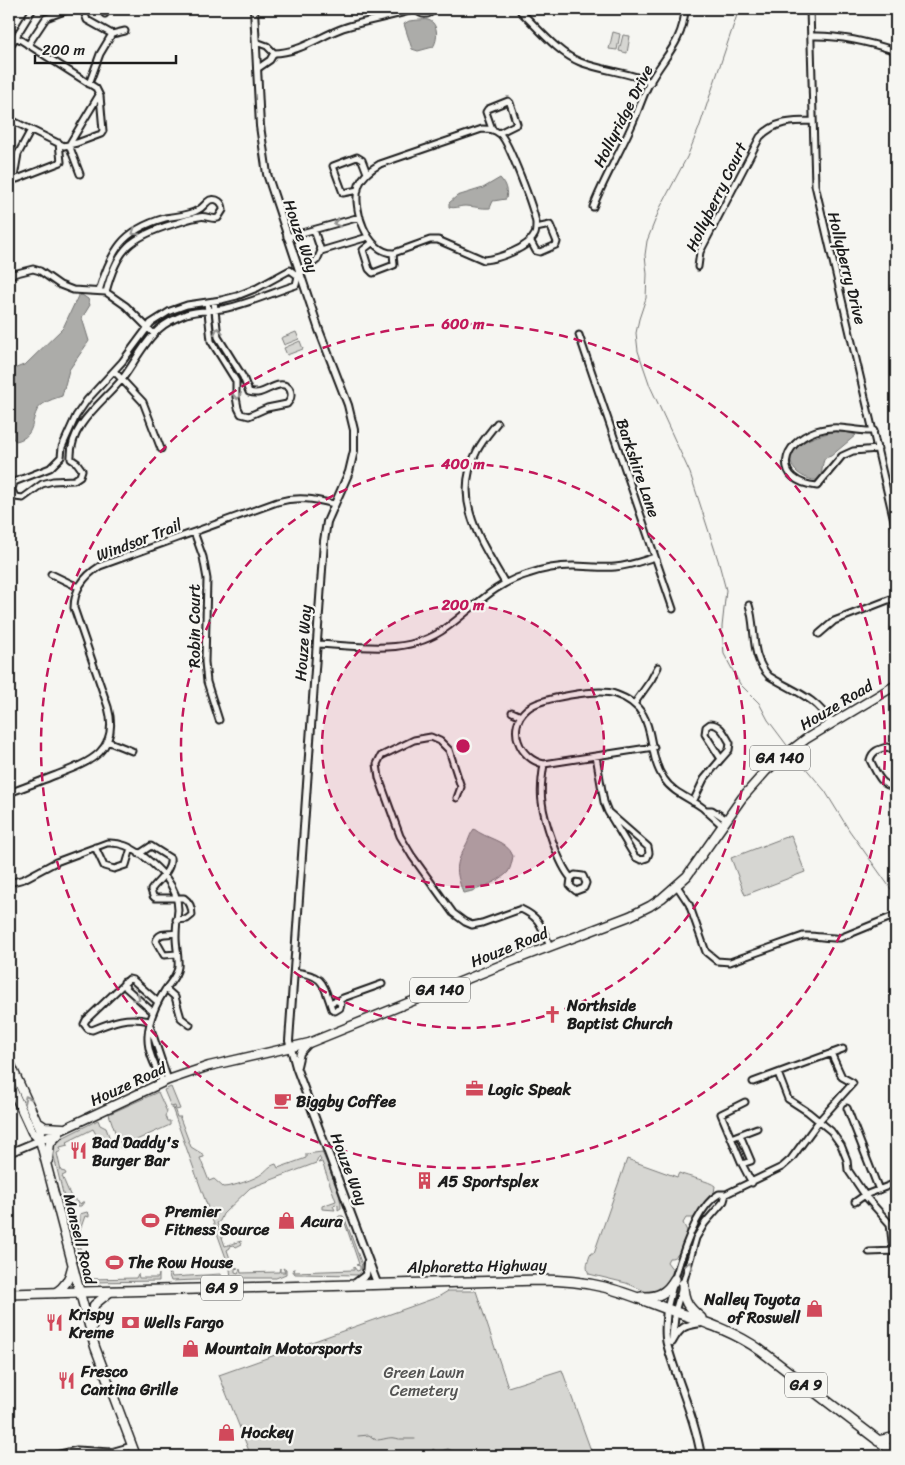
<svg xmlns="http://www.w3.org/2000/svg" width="905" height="1465" viewBox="0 0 905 1465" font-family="Sriracha,sans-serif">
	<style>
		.green { fill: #d6d6d2; stroke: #797977 }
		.water { fill: #acaca9; stroke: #727271 }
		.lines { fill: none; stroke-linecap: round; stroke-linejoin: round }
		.stream { stroke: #727271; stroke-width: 1 }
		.minor-casing { stroke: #1c1c1c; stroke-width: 9 }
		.tertiary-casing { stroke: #1c1c1c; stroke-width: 10 }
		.secondary-casing { stroke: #1c1c1c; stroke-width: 11 }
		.primary-casing { stroke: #1c1c1c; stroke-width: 11 }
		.trunk-casing { stroke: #1c1c1c; stroke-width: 12 }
		.minor { stroke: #f6f6f2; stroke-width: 5 }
		.tertiary { stroke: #f6f6f2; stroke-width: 6 }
		.secondary { stroke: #f6f6f2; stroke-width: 8 }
		.primary { stroke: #f6f6f2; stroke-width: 8 }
		.trunk { stroke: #f6f6f2; stroke-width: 9 }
		.oneway { stroke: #949492 }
		.ring { fill: none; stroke: #c2185b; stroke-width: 2.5; stroke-dasharray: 9 6 }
		.labels { text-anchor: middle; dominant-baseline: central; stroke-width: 4.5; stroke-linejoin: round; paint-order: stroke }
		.shield { fill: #f6f6f2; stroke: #5d5d5c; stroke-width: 1 }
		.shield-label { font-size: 15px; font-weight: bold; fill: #1c1c1c }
		.street-label { font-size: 16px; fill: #1c1c1c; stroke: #f6f6f2 }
		.poi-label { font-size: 16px; font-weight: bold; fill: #1c1c1c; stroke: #f6f6f2; text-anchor: start }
		.park-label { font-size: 16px; fill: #545453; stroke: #f6f6f2 }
		.centre { fill: #c2185b; stroke: #f6f6f2; stroke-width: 2.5 }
		.ring-label { font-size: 15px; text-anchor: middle; font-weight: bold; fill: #c2185b; stroke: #f6f6f2; stroke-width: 4.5; stroke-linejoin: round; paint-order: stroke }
	</style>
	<rect width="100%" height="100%" fill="#f6f6f2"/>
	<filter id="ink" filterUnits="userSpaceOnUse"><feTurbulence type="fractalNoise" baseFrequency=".02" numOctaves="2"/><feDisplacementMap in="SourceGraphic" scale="10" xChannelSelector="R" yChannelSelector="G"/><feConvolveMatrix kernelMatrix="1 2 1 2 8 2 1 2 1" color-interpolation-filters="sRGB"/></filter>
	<g filter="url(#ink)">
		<path class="green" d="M613,32L620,34L617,50L609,49Z
			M623,35L630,36L627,53L619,51Z
			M296,332L299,339L284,345L281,338Z
			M300,341L303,349L287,355L284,348Z
			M791,835L805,872L745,895L731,858Z
			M171,1087L180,1109L176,1110L175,1106L171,1107L164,1090Z
			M158,1092L167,1112L165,1116L167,1121H170V1125L123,1146L124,1150L122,1147L120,1148L121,1144L117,1138L109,1114Z
			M172,1108H174L177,1117H181L180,1118L191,1147L204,1155V1157L200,1158L209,1181L214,1179L223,1187C232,1187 256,1179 263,1173C268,1169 269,1166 276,1164L278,1168L306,1158V1154L322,1152C328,1166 342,1195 341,1208L338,1210V1205L335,1204L333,1206L335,1210L322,1209V1206L336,1201L322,1162L318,1163L321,1160L319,1157L316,1163L250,1188L223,1214L220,1221L217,1223L225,1246L241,1241L242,1244L236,1247L234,1245L230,1246V1248L227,1250L233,1267L238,1268L235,1269V1272L238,1273L240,1269L241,1273L279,1272L280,1268V1272H285L283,1268L286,1270V1274L276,1278H231L230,1269Z
			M98,1120L100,1125L106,1128L110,1139V1143L107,1144L105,1142H103L100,1137L98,1138L93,1129L67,1142L68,1145L60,1147L61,1151L57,1153L61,1171L65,1172L66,1174L62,1176L71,1197L81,1204L82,1202H84L81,1206H77L65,1202L52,1148L56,1141Z
			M627,1159L677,1177L679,1173C688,1177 710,1181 715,1186L714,1193L693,1218H686L683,1223L687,1231C684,1241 681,1259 669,1258L667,1262L673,1270L667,1287L654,1295L626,1283L589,1274C585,1266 588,1261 591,1253H594Z
			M87,1212L89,1214V1217L85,1216L80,1230L78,1240L86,1272H90L83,1274L73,1230L80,1221V1214Z
			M339,1216H343L345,1219L362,1265L363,1269L360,1275L295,1274L292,1270L295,1268L294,1272L354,1270V1267L357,1271L360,1270V1266L356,1265L359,1264L344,1220H339L343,1218L342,1216L338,1218Z
			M90,1273L91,1279L136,1278L138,1274L139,1278H158L159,1274V1281L92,1282L86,1280L84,1275Z
			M168,1273L171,1274L172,1277L221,1274L222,1278V1279L171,1281Z
			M448,1291H476L508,1387L562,1370L593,1456H251L219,1375L438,1297Z"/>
		<path class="water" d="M419,20C422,20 425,19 428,20C439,23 438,40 433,47L418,51L412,49L404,24L409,21Z
			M500,178C505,183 508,192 506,199L493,201L490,208C481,209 474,206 465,206C459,206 455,209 449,207V203L457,196L483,188Z
			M82,295L88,299L90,305L82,318L89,341L69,370L62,396C56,398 49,400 43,404C28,414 39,436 16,441L9,435V371L26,364L63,328L78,296Z
			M836,431L846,432L856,435L831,456L825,458C821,465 823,472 820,480C808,482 786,470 792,455C798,439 822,435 836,431Z
			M474,829C486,839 507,840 513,856C512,861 511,868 508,872C502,880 474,892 463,893C455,869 455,865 467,843C470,837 470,834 474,829Z
			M433,1449L437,1452L448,1449L464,1456H431V1452Z"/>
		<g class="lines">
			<path class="stream" d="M739,9L699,128L687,157L660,208L647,241L645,255L647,274L646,298L639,319L636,333L638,351L650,386L690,473L718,560L726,590L722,627L724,654L740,684L759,703L768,720L789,748
				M793,753L825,791L849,830L896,896
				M358,1436L369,1435L376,1440
				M400,1439H415
				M378,1440C387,1439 390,1436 399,1439"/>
			<defs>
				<path id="minor" d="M83,9L87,20L112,34
					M103,9L105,14
					M416,9C421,16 429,16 434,9
					M810,9L815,185L896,529
					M521,12C538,28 558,53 580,62C603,71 628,72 651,82
					M811,36C840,35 869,42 896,51
					M256,42L267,46L274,53L270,60L257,69
					M28,45L46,18L70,9
					M9,48L33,9
					M274,53C299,53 320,36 343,28C367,20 392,17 416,9
					M89,84L100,54L112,34L125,31
					M9,119L64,146L77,143L101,134L103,131L100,96L96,88L16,37
					M482,129C489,129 494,129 500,134C509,142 534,209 536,223C536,226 536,232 535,234C529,248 498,259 484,260L438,240H430L394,253C367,254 351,206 359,185C363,175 371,169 380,164Z
					M492,129L486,112L488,109L508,101L510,103L517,124L499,133
					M31,130L18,154L14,177L17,179L61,162L59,143
					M80,174L69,145L99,95
					M358,190L343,193L333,166L357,157L362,160L367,173
					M593,207C604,179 619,154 631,127C638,112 642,98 649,84C664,56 683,43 685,9
					M314,230L321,251
					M287,237L360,217
					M530,240L536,251L540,252L556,245L557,242L550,225L536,228
					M372,243L363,250L369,269L373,273L394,265L393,253
					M698,267L700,252L760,137C775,121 792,121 813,121
					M290,270L298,276L296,285C274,292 250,303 227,308C214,311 199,310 186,314C178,317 166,323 159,329C144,342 135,362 123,378C104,402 69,424 71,459L77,463L82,470L80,476L74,480L53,481L42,484L23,498L15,497L12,490L14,482L50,468L61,457L62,447L76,416L87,400L122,362L151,323L170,311L187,305L221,300L237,296L257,288Z
					M9,275L33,269L40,271L60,285L73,290L106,292L126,306L154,334
					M298,275L317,260L321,251L368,237
					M99,291C111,251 122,230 165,218C175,216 189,216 198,210C203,208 205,203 210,200C217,198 223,202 223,210L218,218C211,220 206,215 199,217C190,218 181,222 173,224C130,237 117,249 106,292
					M207,302L211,341L236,381V397L238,408L241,414L249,416L267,408L287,404C294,397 292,383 279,385C268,387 262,396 249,392L243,377L218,337L214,301
					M579,335L673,609
					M114,371L143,402L161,449
					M497,423C490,432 482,441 477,451C451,500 481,541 505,583
					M874,431C851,432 841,423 816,431C781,443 772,481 817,486L842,456L853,451L878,449
					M194,532L203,557L207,579L205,662L207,682L219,720
					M51,574L78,587
					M749,605C757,630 749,655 769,676C793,691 816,697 831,723
					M819,634L834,621L896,597
					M317,644C361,646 408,656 446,628C474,608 493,584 528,574C542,569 558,566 573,566C587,566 601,568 615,567C629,566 642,561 655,557
					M634,704L651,680L658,667
					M512,712L521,716
					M710,724C721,724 725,735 730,743L729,750L721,759L705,734L706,727Z
					M107,741L132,751
					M654,747L544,764C519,759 506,727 527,709C540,698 599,688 615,694C662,710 643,749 664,779C673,793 690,798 703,808C710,814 716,820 723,826
					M596,756L604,802L608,812
					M896,758L893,750L887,747C879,749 872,751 870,760C876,771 881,788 896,786
					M544,764C542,776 540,789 542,802C544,820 559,865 571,878L570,886L576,891L584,888L586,883L583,876L575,875L571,878
					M9,793C25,787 41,781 56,775C90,762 120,751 108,707L74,608C74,589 84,576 100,566L277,502C298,496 314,499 334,504
					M457,798L461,787L449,750L440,741L431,737L414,740L381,756L377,764L379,778L400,836L412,856L453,913L465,922L472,925L482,923L521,909C542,919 540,926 550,946
					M693,802L704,779L721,759
					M705,810H712L727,820
					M608,812L648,847L649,853L647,858L641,860L635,857Z
					M95,847L104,866L114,869L126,865L131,848
					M139,854L151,846L170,858C172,871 158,880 151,890L153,896L155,898H184C190,902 192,908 192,915L187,919L176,920
					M9,883L24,879L56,862L107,843C121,842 130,847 142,855C160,869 178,886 178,910C177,919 176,928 176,937C176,947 179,958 178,967C177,976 170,983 165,990C156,1004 149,1019 148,1036C147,1052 156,1068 163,1082
					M677,886L689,904L706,952L717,961L730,962L803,936C816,935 828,939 840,938L896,915
					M176,933C168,935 159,931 156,941L164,955L177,954
					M294,972C324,975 323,983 332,1009L335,1011L340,1008L341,1004L338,1001H334L331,1003
					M124,982L126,988L153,1012
					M166,989L175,997L181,1018L190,1025
					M338,1001L343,998L382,984
					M150,1021C126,1016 114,1021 92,1030L88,1029L84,1024L86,1020L129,979L133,980L158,1002
					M150,1026L168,1080
					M778,1073L788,1099L808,1112L831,1131L841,1145L847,1160L848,1170L867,1198L890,1224L893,1251
					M753,1082L843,1049
					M745,1102L721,1114L742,1164L752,1183
					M847,1108L879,1190
					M740,1135L751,1161L742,1164
					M731,1138L757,1128
					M855,1202L865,1195L896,1183
					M869,1252L896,1251
					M667,1309C674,1279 692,1209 719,1194H726L782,1167L791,1159L819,1121L853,1083L842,1077L831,1053
					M675,1312L696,1238L705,1223L724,1201L726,1194
					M52,1456L77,1450L111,1452L132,1446"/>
				<path id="tertiary" d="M254,9L260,126L267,174L319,330L348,405L354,430V451L349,472L327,522L324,541L289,1041L296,1067L377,1283
					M297,1066L300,1053L308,1044
					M9,1153L40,1140
					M354,1284L366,1275L367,1263
					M667,1309C666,1320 664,1333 667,1344C677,1381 695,1418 701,1456
					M672,1342C681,1326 685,1325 702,1323
					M672,1342L675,1312"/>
				<path id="secondary" d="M80,1293L95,1347L136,1456
					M92,1328L94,1305L110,1292"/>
				<path id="primary" d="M9,1061L41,1131L40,1140L80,1293
					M9,1082L32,1132L40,1140
					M39,1123L45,1127L63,1128
					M40,1140L168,1080L209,1066L309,1043L504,964L630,916L650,906L662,898L687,876L742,798L766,771L781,758L806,739L896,685
					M48,1160L50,1143L58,1135
					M55,1293C65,1287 70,1278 72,1267"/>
				<path id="trunk" d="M683,1284C683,1300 688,1308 701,1318
					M9,1294L540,1280C562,1280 583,1282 604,1287C628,1293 650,1303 673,1311C704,1322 733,1331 760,1350L896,1454
					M641,1297C658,1298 667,1293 675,1279
					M878,1441L896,1437"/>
			</defs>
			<use href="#minor" class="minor-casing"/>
			<use href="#tertiary" class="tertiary-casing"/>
			<use href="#secondary" class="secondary-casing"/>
			<use href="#primary" class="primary-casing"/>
			<use href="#trunk" class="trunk-casing"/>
			<use href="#minor" class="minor"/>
			<use href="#tertiary" class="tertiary"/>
			<use href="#secondary" class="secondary"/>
			<use href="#primary" class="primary"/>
			<use href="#trunk" class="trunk"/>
		</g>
		<defs><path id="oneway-chevron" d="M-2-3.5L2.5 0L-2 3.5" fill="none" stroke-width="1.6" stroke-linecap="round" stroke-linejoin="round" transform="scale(1.25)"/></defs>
		<g class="oneway">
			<use href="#oneway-chevron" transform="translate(337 223) rotate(165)"/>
			<use href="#oneway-chevron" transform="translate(135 232) rotate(146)"/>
			<use href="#oneway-chevron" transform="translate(218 331) rotate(-100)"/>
			<use href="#oneway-chevron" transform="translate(237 396) rotate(84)"/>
			<use href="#oneway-chevron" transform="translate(137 998) rotate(40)"/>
			<use href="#oneway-chevron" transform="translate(27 1099) rotate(-115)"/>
			<use href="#oneway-chevron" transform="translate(689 1265) rotate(-73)"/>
		</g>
	</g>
	<circle cx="463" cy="746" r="141" fill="#c2185b" fill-opacity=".12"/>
	<g class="ring">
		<circle cx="463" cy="746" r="141"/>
		<circle cx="463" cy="746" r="282"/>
		<circle cx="463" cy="746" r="422"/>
	</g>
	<defs>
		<symbol id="church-bare" viewBox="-9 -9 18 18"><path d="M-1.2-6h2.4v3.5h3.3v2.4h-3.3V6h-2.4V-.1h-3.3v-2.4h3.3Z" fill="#d1495b" stroke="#f6f6f2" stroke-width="2.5" paint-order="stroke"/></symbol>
		<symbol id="office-bare" viewBox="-9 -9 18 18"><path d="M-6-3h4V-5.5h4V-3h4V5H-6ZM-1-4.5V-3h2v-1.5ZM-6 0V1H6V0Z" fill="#d1495b" stroke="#f6f6f2" stroke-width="2.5" paint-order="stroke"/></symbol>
		<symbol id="cafe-bare" viewBox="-9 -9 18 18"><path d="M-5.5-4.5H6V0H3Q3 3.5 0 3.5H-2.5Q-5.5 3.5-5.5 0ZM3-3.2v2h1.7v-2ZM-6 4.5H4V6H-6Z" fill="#d1495b" stroke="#f6f6f2" stroke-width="2.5" paint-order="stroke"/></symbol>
		<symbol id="restaurant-bare" viewBox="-9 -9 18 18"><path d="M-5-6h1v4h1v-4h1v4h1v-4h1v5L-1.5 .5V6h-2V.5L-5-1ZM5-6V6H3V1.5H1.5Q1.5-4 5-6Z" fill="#d1495b" stroke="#f6f6f2" stroke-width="2.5" paint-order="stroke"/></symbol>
		<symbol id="building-bare" viewBox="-9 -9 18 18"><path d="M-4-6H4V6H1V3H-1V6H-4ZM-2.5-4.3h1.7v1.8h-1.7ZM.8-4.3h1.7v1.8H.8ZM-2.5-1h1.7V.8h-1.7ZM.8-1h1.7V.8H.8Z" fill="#d1495b" stroke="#f6f6f2" stroke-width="2.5" paint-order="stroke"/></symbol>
		<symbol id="stadium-bare" viewBox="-9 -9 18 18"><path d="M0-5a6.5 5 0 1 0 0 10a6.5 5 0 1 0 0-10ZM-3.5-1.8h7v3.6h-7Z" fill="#d1495b" stroke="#f6f6f2" stroke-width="2.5" paint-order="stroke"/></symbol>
		<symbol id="shop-bare" viewBox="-9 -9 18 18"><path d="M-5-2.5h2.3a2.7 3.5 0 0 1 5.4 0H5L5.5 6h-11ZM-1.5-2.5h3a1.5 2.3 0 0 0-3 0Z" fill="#d1495b" stroke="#f6f6f2" stroke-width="2.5" paint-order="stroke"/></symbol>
		<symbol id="bank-bare" viewBox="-9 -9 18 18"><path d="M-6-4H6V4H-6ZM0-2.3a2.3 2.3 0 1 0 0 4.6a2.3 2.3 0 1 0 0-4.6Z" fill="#d1495b" stroke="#f6f6f2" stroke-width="2.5" paint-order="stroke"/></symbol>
	</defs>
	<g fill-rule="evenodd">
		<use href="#church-bare" x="540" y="1002" width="25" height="25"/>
		<use href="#office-bare" x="462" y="1076" width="25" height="25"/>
		<use href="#cafe-bare" x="270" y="1088" width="25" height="25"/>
		<use href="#restaurant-bare" x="66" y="1138" width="25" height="25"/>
		<use href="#building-bare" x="412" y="1168" width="25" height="25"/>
		<use href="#stadium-bare" x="138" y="1208" width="25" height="25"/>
		<use href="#shop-bare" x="274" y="1208" width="25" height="25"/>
		<use href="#stadium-bare" x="102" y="1250" width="25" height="25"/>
		<use href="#shop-bare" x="802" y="1296" width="25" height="25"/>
		<use href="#bank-bare" x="118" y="1310" width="25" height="25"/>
		<use href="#restaurant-bare" x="42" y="1310" width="25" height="25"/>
		<use href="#shop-bare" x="178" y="1336" width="25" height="25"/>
		<use href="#restaurant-bare" x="54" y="1368" width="25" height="25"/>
		<use href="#shop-bare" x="214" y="1420" width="25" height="25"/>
	</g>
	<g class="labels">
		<g class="shield">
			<rect x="750" y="745.5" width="60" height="25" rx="4"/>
			<rect x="410" y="977.5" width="60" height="25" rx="4"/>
			<rect x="201" y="1275.5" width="42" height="25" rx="4"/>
			<rect x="785" y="1372.5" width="42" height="25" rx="4"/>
		</g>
		<g class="shield-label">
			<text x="780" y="758">GA 140</text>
			<text x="440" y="990">GA 140</text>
			<text x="222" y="1288">GA 9</text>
			<text x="806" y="1385">GA 9</text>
		</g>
		<g class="street-label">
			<text transform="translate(623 116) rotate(-63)">Hollyridge Drive</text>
			<text transform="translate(716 197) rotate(-64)">Hollyberry Court</text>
			<text transform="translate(301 236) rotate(71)">Houze Way</text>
			<text transform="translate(847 268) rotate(76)">Hollyberry Drive</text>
			<text transform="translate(638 468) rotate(71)">Barkshire Lane</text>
			<text transform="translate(139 540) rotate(-21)">Windsor Trail</text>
			<text transform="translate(194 626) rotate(-90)">Robin Court</text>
			<text transform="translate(303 643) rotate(-86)">Houze Way</text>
			<text transform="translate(836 705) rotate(-31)">Houze Road</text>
			<text transform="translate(509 947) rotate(-22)">Houze Road</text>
			<text transform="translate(128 1084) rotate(-25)">Houze Road</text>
			<text transform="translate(349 1169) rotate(69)">Houze Way</text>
			<text transform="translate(80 1239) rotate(76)">Mansell Road</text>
			<text transform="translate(477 1266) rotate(-1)">Alpharetta Highway</text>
		</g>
		<g class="poi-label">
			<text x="567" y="1005">Northside<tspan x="567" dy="18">Baptist Church</tspan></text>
			<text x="488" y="1089">Logic Speak</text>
			<text x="296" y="1101">Biggby Coffee</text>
			<text x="92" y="1142">Bad Daddy's<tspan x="92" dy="18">Burger Bar</tspan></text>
			<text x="438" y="1181">A5 Sportsplex</text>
			<text x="165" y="1211">Premier<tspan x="165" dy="18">Fitness Source</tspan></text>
			<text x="301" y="1221">Acura</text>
			<text x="128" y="1262">The Row House</text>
			<text x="800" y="1299" text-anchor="end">Nalley Toyota<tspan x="800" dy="18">of Roswell</tspan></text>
			<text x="69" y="1314">Krispy<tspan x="69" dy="18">Kreme</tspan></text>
			<text x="144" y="1322">Wells Fargo</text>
			<text x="205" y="1348">Mountain Motorsports</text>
			<text x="81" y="1371">Fresco<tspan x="81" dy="18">Cantina Grille</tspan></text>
			<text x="241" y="1432">Hockey</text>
		</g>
		<g class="park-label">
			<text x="424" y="1372">Green Lawn<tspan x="424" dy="18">Cemetery</tspan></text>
		</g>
	</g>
	<circle cx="463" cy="746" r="8" class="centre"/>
	<g class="ring-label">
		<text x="463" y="329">600 m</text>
		<text x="463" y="469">400 m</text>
		<text x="463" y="610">200 m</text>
	</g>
	<rect width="905" height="1465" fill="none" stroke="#f6f6f2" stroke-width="30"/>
	<rect x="15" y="15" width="875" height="1435" fill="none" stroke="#1c1c1c" stroke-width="2" filter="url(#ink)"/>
	<path d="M35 55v8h141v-8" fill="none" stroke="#1c1c1c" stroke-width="2.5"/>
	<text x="42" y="55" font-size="15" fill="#1c1c1c" stroke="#f6f6f2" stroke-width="4" paint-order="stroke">200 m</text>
</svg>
